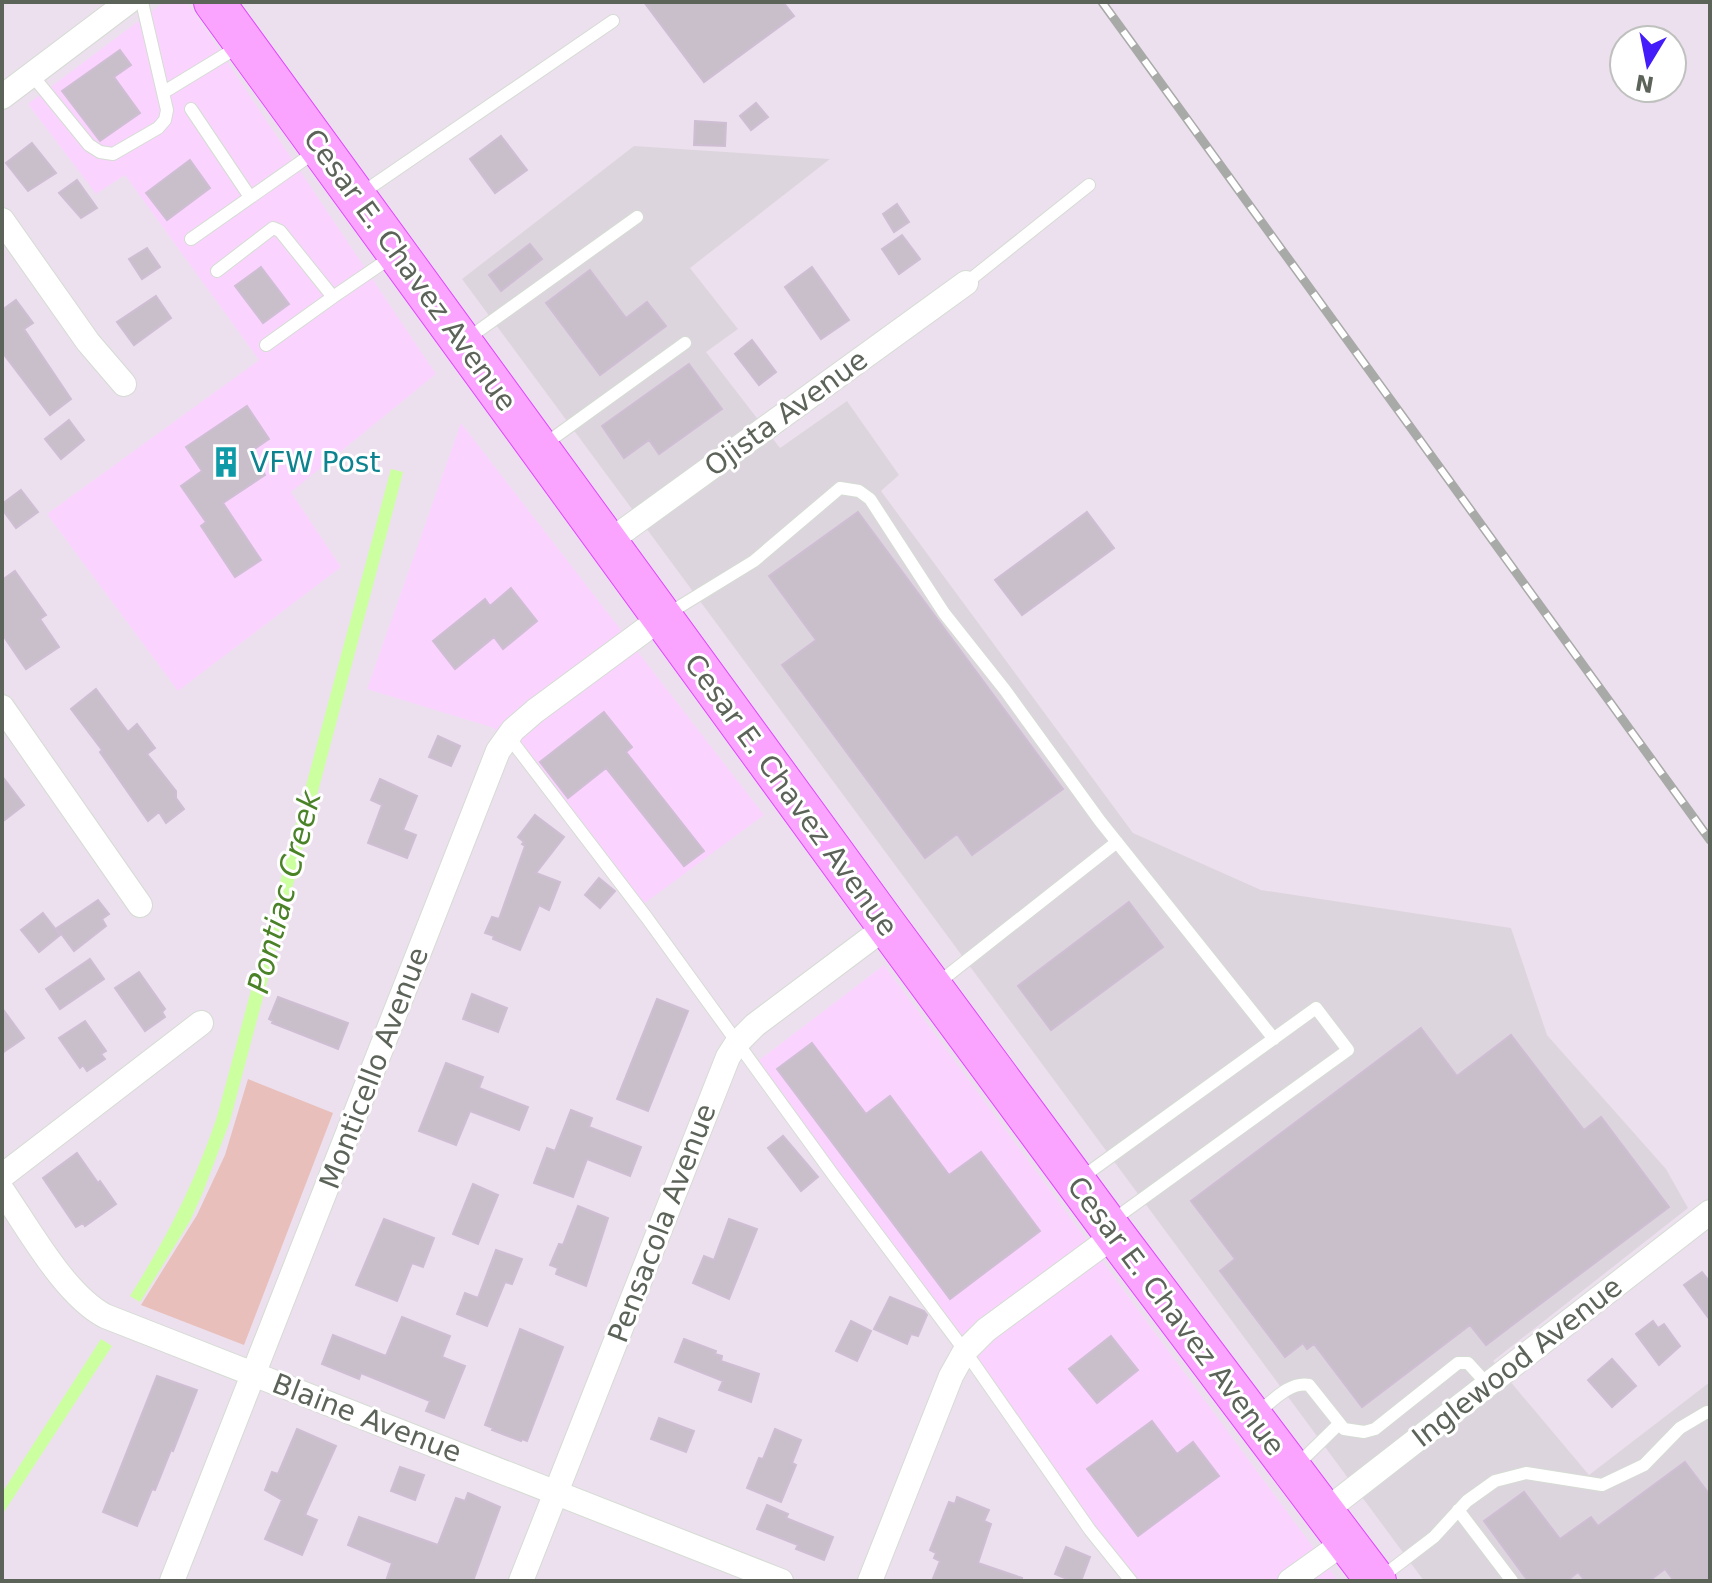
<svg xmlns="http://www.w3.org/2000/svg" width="1712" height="1583" viewBox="0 0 1712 1583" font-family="'DejaVu Sans',sans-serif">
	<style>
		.commercial { fill: #fad4ff }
		.industrial { fill: #ddd5de }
		.green { fill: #e8bfba }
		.water { fill: #cbff9f }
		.building { fill: #c8bfcb; stroke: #cfbed3; stroke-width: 2 }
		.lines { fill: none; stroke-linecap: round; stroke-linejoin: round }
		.service-casing { stroke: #d5dcd3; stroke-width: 14 }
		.minor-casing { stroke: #d5dcd3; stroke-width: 26 }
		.primary-casing { stroke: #df48ff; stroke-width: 42 }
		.service { stroke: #fff; stroke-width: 12 }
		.minor { stroke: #fff; stroke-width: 24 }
		.primary { stroke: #faa4ff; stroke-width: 40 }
		.rail-casing { stroke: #a8aaa7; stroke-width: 9 }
		.rail { stroke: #fff; stroke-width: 6; stroke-dasharray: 18; stroke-linecap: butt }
		.labels { text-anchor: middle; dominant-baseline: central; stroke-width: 6; stroke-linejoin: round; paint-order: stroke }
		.street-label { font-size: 28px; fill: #5c6359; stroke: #fff }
		.culture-label { font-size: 28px; fill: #0d838f; stroke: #fff; text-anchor: start }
		.water-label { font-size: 30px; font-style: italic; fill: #4a8227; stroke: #fff }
	</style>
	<rect width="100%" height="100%" fill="#ece0ee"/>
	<path class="commercial" d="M164,2H187L436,374L291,492L341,567L178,691L47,514L259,360L125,175L96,194L28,104Z
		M461,423L764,815L634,911L494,728L367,689Z
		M884,965L1338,1581H1131L749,1068Z"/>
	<path class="industrial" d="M634,146L830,159L690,268L738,329L706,352L780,448L847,401L899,475L881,491L1133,833L1261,890L1511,928L1547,1035L1666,1169L1688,1208L1493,1361L1589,1475L1710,1382V1581H1424L462,279Z"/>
	<path class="green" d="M248,1079L333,1113L244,1345L141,1305L197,1215L225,1155Z"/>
	<path class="water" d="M391,469L403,472L399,488L230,1121L203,1192L190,1221L140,1302L130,1296C168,1236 194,1184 217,1117Z
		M101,1339L112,1346L2,1515V1493Z"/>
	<path class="building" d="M644,2H783L794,16L704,82Z
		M120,50L131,65L114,77L140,113L100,141L62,91Z
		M756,103L768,117L751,130L740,116Z
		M695,121L726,123L725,146L694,145Z
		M501,136L527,170L495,193L470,159Z
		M32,143L56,173L28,191L6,163Z
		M190,160L210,188L167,220L146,193Z
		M77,180L97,208L81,218L59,193Z
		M897,204L909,222L894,232L883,214Z
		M902,235L920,259L899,274L882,249Z
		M530,244L542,259L501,291L489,275Z
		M147,248L160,267L142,279L129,259Z
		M261,267L289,304L263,323L235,286Z
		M812,267L849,320L821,339L785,287Z
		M590,270L626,318L647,302L666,326L600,375L546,303Z
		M156,296L171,318L134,345L117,322Z
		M16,300L33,323L24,329L71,399L50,415L2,352V310Z
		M752,340L776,372L759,385L735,354Z
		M689,364L722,409L659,454L649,440L624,458L602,426Z
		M247,406L269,439L250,452L265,475L223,503L261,560L235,577L201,526L206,522L181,486L202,471L186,447Z
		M69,420L84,440L61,459L45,439Z
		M21,490L38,512L16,528L2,509V504Z
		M858,512L1063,789L972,855L957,834L925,858L782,665L816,640L769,576Z
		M1087,512L1114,548L1022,615L995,580Z
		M15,571L46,615L40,619L59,647L26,669L2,634V580Z
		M511,588L537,621L503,649L494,637L455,669L433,641L485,599L490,606Z
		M96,689L128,732L137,724L155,748L147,754L176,791V798L184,809L166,823L159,812L148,821L100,752L102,750L71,709Z
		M604,712L632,747L626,752L704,851L684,866L606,768L568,798L540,762Z
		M438,736L460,746L451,766L429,757Z
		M2,776L24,805L2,822Z
		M380,779L417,796L403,830L416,835L407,858L368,843L382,805L371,800Z
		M535,815L564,837L536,873L560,882L549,910L539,905L520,950L493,939L494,936L485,933L492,917L499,919L525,846L522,844L524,842L518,837Z
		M599,878L615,891L600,908L585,895Z
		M98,900L109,914L102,919L106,926L74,951L57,928Z
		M1129,902L1163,947L1051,1030L1018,986Z
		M43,913L60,935L39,952L21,930Z
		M90,959L104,979L60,1009L46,989Z
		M139,972L165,1009L162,1012L165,1017L145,1031L115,988Z
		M472,994L507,1008L498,1032L463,1019Z
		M278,997L348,1023L338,1049L272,1023L273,1021L269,1019Z
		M657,999L688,1011L648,1111L617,1099Z
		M2,1008L24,1038L2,1053Z
		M85,1021L106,1051L101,1054L105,1059L87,1071L83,1065L80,1068L59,1038Z
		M1421,1028L1457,1076L1511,1035L1584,1130L1601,1117L1669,1207L1486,1345L1470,1325L1362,1407L1314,1344L1307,1349L1303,1343L1285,1357L1220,1271L1235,1259L1191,1201Z
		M812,1043L866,1114L890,1096L949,1175L981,1152L1040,1231L950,1299L777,1069Z
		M446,1063L483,1077L479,1088L528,1107L519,1130L470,1111L456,1145L419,1131Z
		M571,1110L592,1118L589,1127L641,1147L630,1176L587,1159L573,1197L534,1183L547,1148L555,1151Z
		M783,1136L818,1177L801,1191L768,1148Z
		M77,1153L98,1183L100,1181L116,1204L85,1226L83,1223L76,1227L43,1178Z
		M473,1184L498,1195L478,1244L453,1234Z
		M578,1206L608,1218L586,1286L556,1274L558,1268L550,1265L559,1244L563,1245Z
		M384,1219L434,1238L423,1267L412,1263L397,1301L356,1285Z
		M729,1219L757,1229L729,1299L693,1283L704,1256L714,1260Z
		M496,1250L522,1259L512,1284L505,1282L487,1326L457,1314L465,1293L478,1298Z
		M1702,1272L1710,1282V1320L1684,1285Z
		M890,1297L924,1311L927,1315L918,1336L911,1334L907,1344L874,1329Z
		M402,1317L450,1336L442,1357L465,1366L444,1418L426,1411L430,1401L361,1373L359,1379L322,1364L333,1335L386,1356Z
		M851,1321L871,1331L857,1361L836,1351Z
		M1653,1321L1658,1328L1664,1324L1680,1346L1659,1365L1636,1334Z
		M520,1329L563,1347L527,1441L522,1439L521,1441L492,1430L493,1428L485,1425Z
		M1111,1336L1138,1370L1097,1403L1069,1369Z
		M684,1339L716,1351L715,1354L722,1356L721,1361L759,1374L751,1402L719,1390L723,1381L675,1362Z
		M1612,1359L1636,1386L1612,1407L1588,1380Z
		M157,1376L197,1390L173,1451L171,1450L155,1490L152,1489L137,1526L103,1512Z
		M659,1418L694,1431L686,1452L651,1439Z
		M1152,1421L1177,1454L1193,1442L1219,1476L1138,1536L1087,1469Z
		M297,1429L336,1446L305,1515L317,1520L302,1555L265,1539L282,1500L265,1490L272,1472L278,1474Z
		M775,1429L801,1440L792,1463L796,1465L781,1502L747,1488L759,1458L763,1459Z
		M1685,1462L1710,1495V1581H1674L1665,1569L1649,1581H1585L1578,1572L1567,1581H1528L1484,1521L1524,1492L1560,1539L1591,1517L1598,1526Z
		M400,1467L424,1475L415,1500L391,1491Z
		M468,1493L500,1507L473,1581H386L392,1563L348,1545L359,1517L438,1545L456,1498L465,1501Z
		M957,1497L989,1510L984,1521L991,1524L978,1563L1022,1578L1021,1581H932L940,1561L934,1558L936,1553L930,1550L949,1502L955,1504Z
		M767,1505L788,1514L786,1518L833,1537L824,1560L796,1549L798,1545L757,1529Z
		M1066,1547L1090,1557L1081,1581H1072L1055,1574Z"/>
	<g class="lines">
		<defs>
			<path id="service" d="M32,75L89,145L100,152L113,154L158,128L165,120L167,110L142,2
				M164,92L238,47
				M191,109L250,197
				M359,195L613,21
				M191,239L315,152
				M217,271L273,228L280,231L333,297L266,345
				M966,283L1089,185
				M333,297L393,256
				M467,339L637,217
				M545,444L685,343
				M666,615L754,561L840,488L859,491L870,499L944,613L1005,690L1100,821L1274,1039
				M508,736L647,918L834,1176L965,1351L1090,1530L1131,1581
				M938,983L1117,842
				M1081,1178L1316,1008L1348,1050L1113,1220
				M1256,1414C1271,1403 1289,1381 1309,1385L1344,1429L1364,1432L1375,1429L1458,1363H1468L1488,1385
				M1297,1465L1339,1424
				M1458,1510L1512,1581
				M1379,1579L1434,1537L1467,1501L1495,1481L1526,1473L1602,1485L1644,1465L1680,1428L1707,1412L1710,1413"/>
			<path id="minor" d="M2,97L128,2
				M2,220L88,342L124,384
				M607,543L966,283
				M2,707L140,905
				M2,1176L201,1023
				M2,1190C29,1229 64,1294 105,1316L781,1581
				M1324,1512L1710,1212
				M172,1581L498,751L513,730L535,711L661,618
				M521,1581L728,1057L737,1043L755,1025L887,926
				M870,1581L951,1376L965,1351L986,1330L1115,1235
				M1290,1581L1346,1541"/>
			<path id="primary" d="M214,2L887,926L1115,1235L1376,1581"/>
		</defs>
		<use href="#service" class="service-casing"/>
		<use href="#minor" class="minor-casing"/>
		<use href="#primary" class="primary-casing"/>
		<use href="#service" class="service"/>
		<use href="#minor" class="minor"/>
		<use href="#primary" class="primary"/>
		<defs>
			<path id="rail" d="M1102,2L1710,840"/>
		</defs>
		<use href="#rail" class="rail-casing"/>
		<use href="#rail" class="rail"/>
	</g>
	<defs>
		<symbol id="building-bare" viewBox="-9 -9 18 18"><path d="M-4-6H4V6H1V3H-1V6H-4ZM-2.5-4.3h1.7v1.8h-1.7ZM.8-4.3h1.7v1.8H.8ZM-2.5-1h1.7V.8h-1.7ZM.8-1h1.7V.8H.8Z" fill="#0f9aa8" stroke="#fff" stroke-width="2.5" paint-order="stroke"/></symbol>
	</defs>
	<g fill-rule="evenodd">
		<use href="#building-bare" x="204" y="440" width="44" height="44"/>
	</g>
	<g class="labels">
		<g class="street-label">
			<text transform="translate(410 270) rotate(54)">Cesar E. Chavez Avenue</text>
			<text transform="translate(786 413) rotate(-36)">Ojista Avenue</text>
			<text transform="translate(791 795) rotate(54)">Cesar E. Chavez Avenue</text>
			<text transform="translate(374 1068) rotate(-69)">Monticello Avenue</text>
			<text transform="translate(662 1223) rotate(-69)">Pensacola Avenue</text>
			<text transform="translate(1176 1316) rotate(53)">Cesar E. Chavez Avenue</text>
			<text transform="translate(1517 1362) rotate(-38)">Inglewood Avenue</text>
			<text transform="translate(367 1418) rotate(21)">Blaine Avenue</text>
		</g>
		<g class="culture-label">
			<text x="250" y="462">VFW Post</text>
		</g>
		<g class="water-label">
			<text transform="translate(284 892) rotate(-75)">Pontiac Creek</text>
		</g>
	</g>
	<rect width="1712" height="1583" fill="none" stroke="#5c6359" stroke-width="8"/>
	<g transform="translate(1648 64) rotate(190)"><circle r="38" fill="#ffffff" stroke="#bec1bd" stroke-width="2"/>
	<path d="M0-6L14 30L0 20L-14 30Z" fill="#441bf9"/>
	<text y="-12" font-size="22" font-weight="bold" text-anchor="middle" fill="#5c6359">N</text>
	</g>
</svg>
